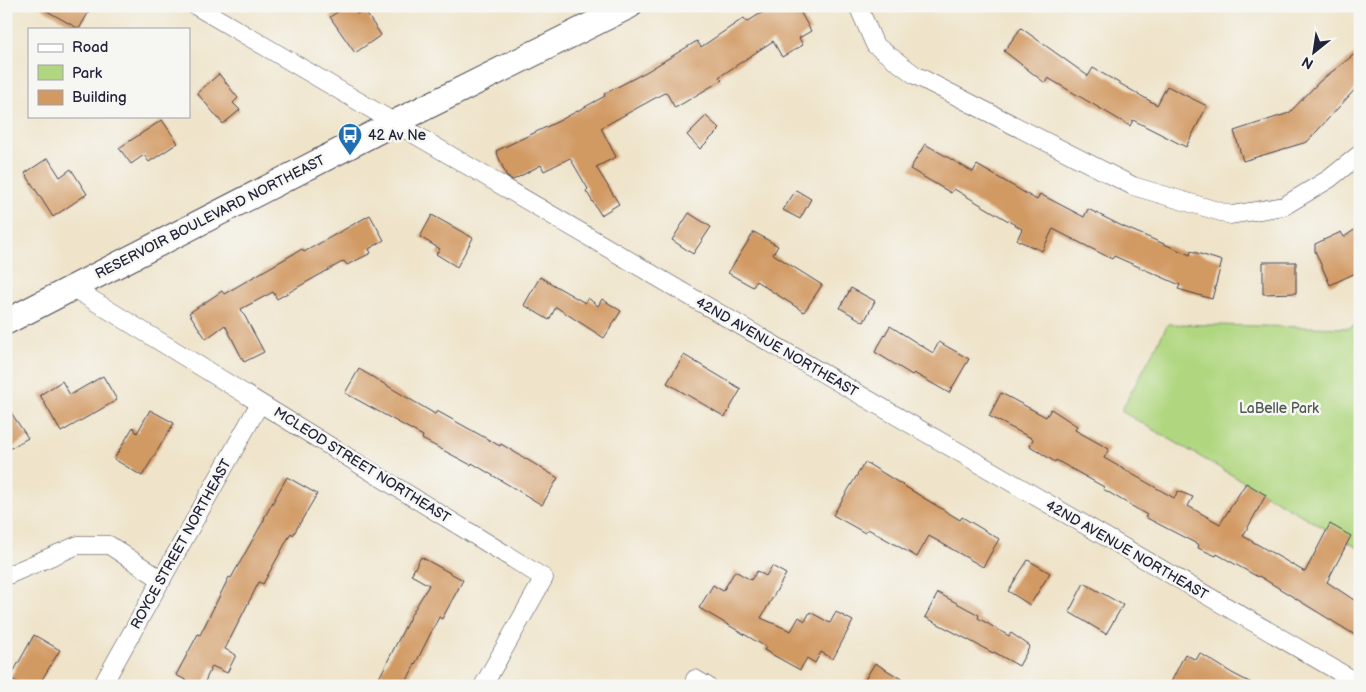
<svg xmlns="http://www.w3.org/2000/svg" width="1366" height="692" viewBox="0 0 1366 692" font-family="'Balsamiq Sans',sans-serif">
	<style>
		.green { fill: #b0d780; stroke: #697c5e }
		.building { fill: #d29a63 }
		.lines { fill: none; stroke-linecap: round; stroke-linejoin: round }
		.street-casing { stroke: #413f50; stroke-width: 19 }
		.secondary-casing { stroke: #413f50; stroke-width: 27 }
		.street { stroke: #fff; stroke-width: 18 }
		.secondary { stroke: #fff; stroke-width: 25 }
		.labels { text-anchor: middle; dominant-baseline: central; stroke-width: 5; stroke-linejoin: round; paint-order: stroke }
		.poi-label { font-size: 14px; fill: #22223b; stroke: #f6f6f2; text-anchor: start }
		.street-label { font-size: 14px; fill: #22223b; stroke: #f6f6f2 }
		.park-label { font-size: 14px; fill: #4d5850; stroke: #f6f6f2 }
	</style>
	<rect width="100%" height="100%" fill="#f6f6f2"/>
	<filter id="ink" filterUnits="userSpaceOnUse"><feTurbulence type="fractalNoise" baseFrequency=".02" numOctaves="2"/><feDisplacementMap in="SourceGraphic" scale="10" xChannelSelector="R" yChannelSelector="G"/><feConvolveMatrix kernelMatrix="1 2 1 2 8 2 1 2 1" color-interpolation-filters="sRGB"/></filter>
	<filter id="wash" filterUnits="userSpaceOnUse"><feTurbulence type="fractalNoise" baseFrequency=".0096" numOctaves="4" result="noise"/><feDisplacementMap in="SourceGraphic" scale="20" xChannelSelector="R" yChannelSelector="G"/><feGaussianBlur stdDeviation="1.12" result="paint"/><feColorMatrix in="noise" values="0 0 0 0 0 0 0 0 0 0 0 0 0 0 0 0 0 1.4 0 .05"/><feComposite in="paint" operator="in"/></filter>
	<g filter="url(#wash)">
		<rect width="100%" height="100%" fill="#efe4ca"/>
		<path class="green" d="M1360,323V549L1121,411L1168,324L1350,328Z"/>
		<g id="blocks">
			<path class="building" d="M38,6H92L79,29Z
				M346,6H352L357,14L364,10L381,35L355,53L330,17Z
				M772,6H797L811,31L799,38L803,45L782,57L773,41L719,77L722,80L675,108L666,92L601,128L616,157L596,167L619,204L601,215L586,191L588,189L570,158L544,171L541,165L513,180L507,177L496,151L559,121L605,96L604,94L646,72L697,41L701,47L744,18L747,22Z
				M1021,28L1088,76L1093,68L1157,105L1167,86L1207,106L1186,147L1133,120L1130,126L1048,78L1045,83L1004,51Z
				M1360,50V84L1307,142L1243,161L1234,131L1289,113L1320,81Z
				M219,74L238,98L233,103L240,110L223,124L197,93Z
				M706,116L720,129L700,149L687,135Z
				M162,120L178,143L149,162L144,155L131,164L119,148Z
				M925,144L973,172L977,165L1037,200L1040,194L1084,217L1088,209L1124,227L1190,255L1191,251L1222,261L1212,299L1178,289L1180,285L1114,256L1112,259L1053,229L1042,251L1017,240L1022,229L954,189L951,193L910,169Z
				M48,158L60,177L71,169L87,194L53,217L25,173Z
				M796,190L811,199L800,219L783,210Z
				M689,213L711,227L693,254L672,240Z
				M370,215L384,240L369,249L371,253L347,265L344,261L277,299L273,292L241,309L264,352L244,362L225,325L206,339L189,313L222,291L224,294L302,249L304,252Z
				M432,215L473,238L457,267L436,254L440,249L420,237Z
				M1360,226V271L1330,285L1315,251V244L1341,232L1344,237Z
				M754,232L778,246L773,254L822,285L804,312L756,281L753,287L728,273Z
				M1263,262H1296V293L1263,294Z
				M540,277L585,303L588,298L598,306L602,299L621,311L604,338L556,307L549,320L524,305Z
				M851,288L875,301L864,322L840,308Z
				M890,326L933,353L939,342L969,359L949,393L914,373L912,375L875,352Z
				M684,355L741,389L725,417L667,383Z
				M359,369L435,414L437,411L500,446L501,444L558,478L542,505L472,463L471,465L422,439L423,436L345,393Z
				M103,376L117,400L61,432L40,395L62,381L70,395Z
				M1001,393L1046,417L1051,409L1077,426L1075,430L1109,449L1104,458L1174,498L1178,491L1193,497L1188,506L1220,524L1246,483L1266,495L1243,536L1305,572L1330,524L1351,536L1327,582L1360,604V638L1259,576L1258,577L1217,554L1216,556L1198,548L1199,545L1145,517L1147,515L1103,489L1104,487L1056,460L1055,462L1030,446L1033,439L989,416Z
				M6,405L28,438L6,451Z
				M150,410L174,423L142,476L114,459L133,427L137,433Z
				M865,462L960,520L962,517L999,539L983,567L929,536L917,557L868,529L865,533L833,515Z
				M287,477L317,494L293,535L291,533L263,584L259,582L225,649L236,655L227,673L212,666L203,686H197L176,675L198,634L200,635L229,577L231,578L265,518H264Z
				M421,557L463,580L442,619L439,617L404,686H375L411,615L429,585L411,575Z
				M1028,560L1050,573L1030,605L1008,591Z
				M772,566L786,574L761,618L791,631L799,617L805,621L810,612L830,623L836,612L853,621L833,659L821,652L815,663L807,658L800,670L764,650L766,647L699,608L713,585L723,591L735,571L751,580L757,571L766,576Z
				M1084,583L1123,605L1106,634L1069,612Z
				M938,593L979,615L978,618L1009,636L1011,633L1030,646L1019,666L994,652L993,653L925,617Z
				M34,635L60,650L38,686H24L10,678Z
				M1200,653L1232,673L1257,686H1169L1185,654L1196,660Z
				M875,663L913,686H861Z"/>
		</g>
	</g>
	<g filter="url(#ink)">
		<use href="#blocks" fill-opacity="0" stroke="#413f50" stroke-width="1"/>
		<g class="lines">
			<defs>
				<path id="street" d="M196,6L698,301L1360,684
					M858,6L875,45L915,75L1133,186L1231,215L1284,206L1329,179L1360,154
					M73,288L544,578L483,686
					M6,576L78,545H109L162,580
					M695,679L707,686
					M102,686L260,403"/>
				<path id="secondary" d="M6,322L394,123L629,6"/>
			</defs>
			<use href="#street" class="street-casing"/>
			<use href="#secondary" class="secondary-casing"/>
			<use href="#street" class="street"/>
			<use href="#secondary" class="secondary"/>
		</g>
	</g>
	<defs>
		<symbol id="bus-pin" viewBox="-11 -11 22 30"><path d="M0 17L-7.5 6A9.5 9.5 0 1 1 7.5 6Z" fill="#1f6fb2" stroke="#f6f6f2"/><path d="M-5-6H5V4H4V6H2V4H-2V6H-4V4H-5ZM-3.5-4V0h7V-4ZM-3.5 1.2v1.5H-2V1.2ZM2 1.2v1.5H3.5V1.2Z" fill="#fff"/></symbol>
	</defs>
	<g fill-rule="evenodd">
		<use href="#bus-pin" x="336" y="121" width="28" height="38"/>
	</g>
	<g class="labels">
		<g class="poi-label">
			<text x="368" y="135">42 Av Ne</text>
		</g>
		<g class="street-label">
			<text transform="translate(210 217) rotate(-27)">RESERVOIR BOULEVARD NORTHEAST</text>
			<text transform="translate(777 347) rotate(30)">42ND AVENUE NORTHEAST</text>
			<text transform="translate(362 465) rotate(32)">MCLEOD STREET NORTHEAST</text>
			<text transform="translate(181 544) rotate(-61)">ROYCE STREET NORTHEAST</text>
			<text transform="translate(1127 550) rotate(30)">42ND AVENUE NORTHEAST</text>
		</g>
		<g class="park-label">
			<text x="1279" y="408">LaBelle Park</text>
		</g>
	</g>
	<rect width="1366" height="692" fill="none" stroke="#f6f6f2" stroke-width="25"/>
	<rect x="28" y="28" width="162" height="90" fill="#f6f6f2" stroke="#a1a1a9"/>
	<rect x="38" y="44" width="25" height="8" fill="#ffffff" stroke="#a1a1a9"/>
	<text x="72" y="52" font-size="15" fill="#22223b">Road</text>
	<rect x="38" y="65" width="25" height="15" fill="#b0d780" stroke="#a1a1a9"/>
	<text x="72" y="78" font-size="15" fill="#22223b">Park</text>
	<rect x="38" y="90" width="25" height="15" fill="#d29a63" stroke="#a1a1a9"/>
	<text x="72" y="102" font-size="15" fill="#22223b">Building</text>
	<g transform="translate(1314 52) rotate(210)" stroke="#f6f6f2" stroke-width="4" paint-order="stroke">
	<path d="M0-4L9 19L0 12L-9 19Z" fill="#22223b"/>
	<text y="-8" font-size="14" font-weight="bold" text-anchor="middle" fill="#22223b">N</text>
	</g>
</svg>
